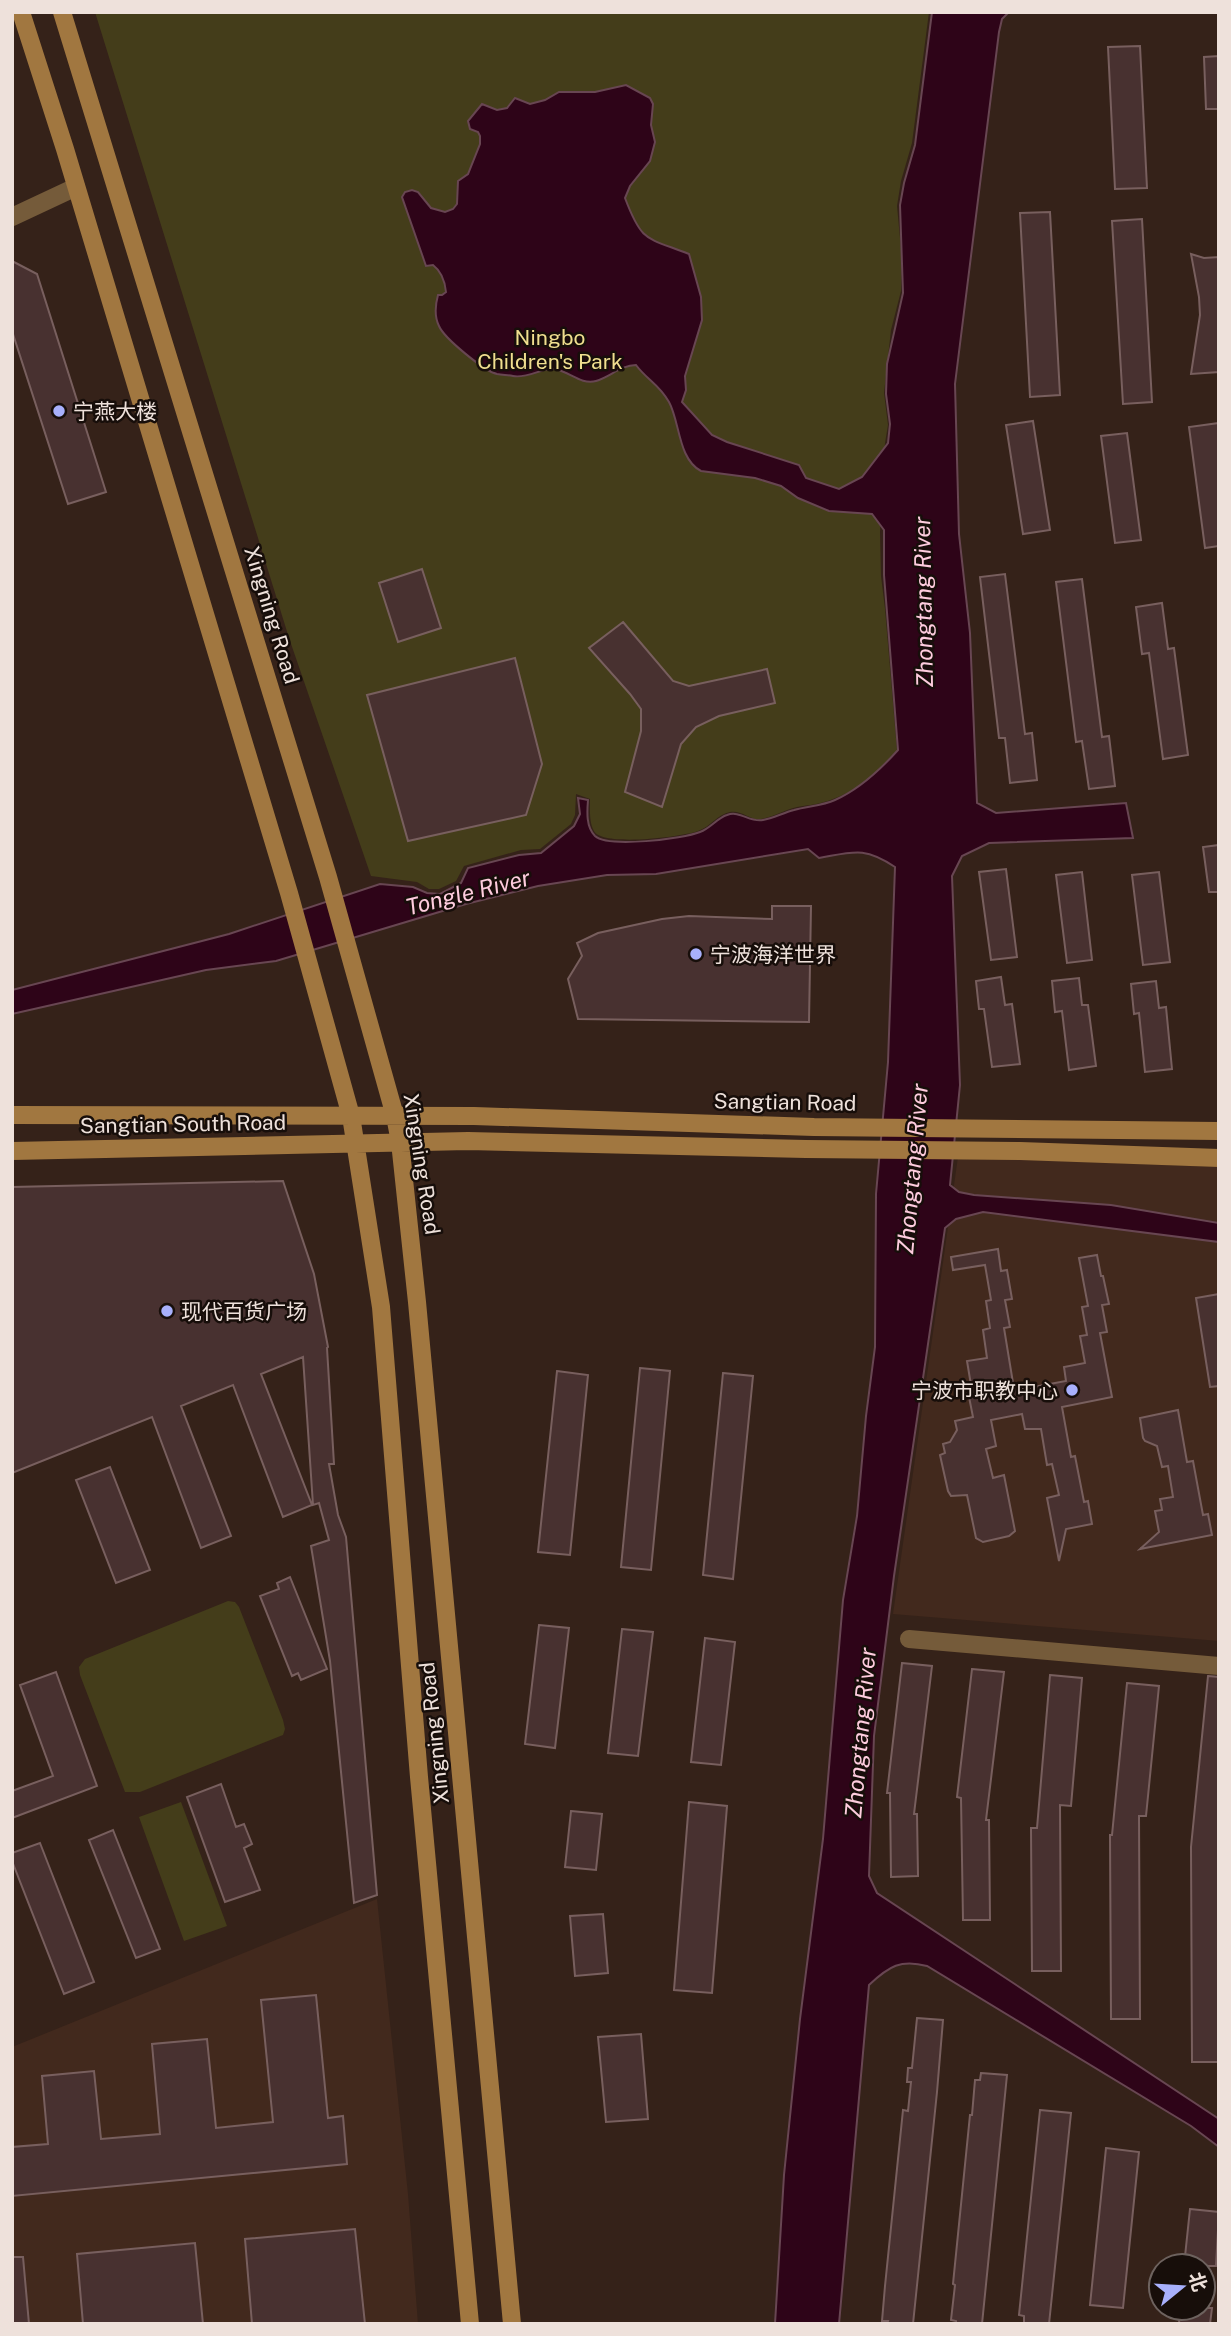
<svg xmlns="http://www.w3.org/2000/svg" width="1231" height="2336" viewBox="0 0 1231 2336" font-family="'Public Sans','Noto Sans SC',sans-serif">
	<style>
		.built { fill: #42291d }
		.green { fill: #443d1a }
		.water { fill: #2e0418; stroke: #684652; stroke-width: 2 }
		.building { fill: #483130; stroke: #785f5e; stroke-width: 2 }
		.lines { fill: none; stroke-linecap: round; stroke-linejoin: round }
		.minor { stroke: #755b3a; stroke-width: 18 }
		.secondary { stroke: #a17740; stroke-width: 18 }
		.poi-dot { fill: #a8b0fc; stroke: #170e0a; stroke-width: 2.5 }
		.labels { text-anchor: middle; dominant-baseline: central; stroke-width: 5; stroke-linejoin: round; paint-order: stroke }
		.park-label { font-size: 21px; fill: #f0df8f; stroke: #170e0a }
		.poi-label { font-size: 21px; fill: #eee1db; stroke: #170e0a; text-anchor: start }
		.street-label { font-size: 21px; fill: #eee1db; stroke: #170e0a }
		.water-label { font-size: 23px; font-style: italic; fill: #feccde; stroke: #170e0a }
	</style>
	<rect width="100%" height="100%" fill="#352219"/>
	<path class="built" d="M958,1157L1219,1167V1641L893,1614Z
		M377,1899L408,2194L418,2324H12V2047Z"/>
	<path class="green" d="M95,12H929L912,143L901,181L897,206L902,259L901,291L891,330L884,393L888,425L885,443L880,532L881,576L885,609L897,750C879,770 859,790 833,799C821,804 809,805 797,807C784,810 773,817 761,819C750,821 743,810 730,812C718,814 710,827 698,831C682,837 602,847 594,831C589,822 590,809 590,799L576,794L575,815L571,824L540,849L521,850L464,866L456,881L439,889H429L417,882L371,876L289,638Z
		M228,1601L235,1602L239,1607L283,1720L285,1729L283,1735L140,1792H125L80,1675L79,1667L85,1659Z
		M181,1802L227,1926L184,1941L139,1817Z"/>
	<path class="water" d="M932,12H1009L1002,19L999,32L955,384L959,534L970,633L977,803L996,813L1126,803L1133,838L989,843L962,856L952,876L960,1085L950,1185L959,1192L974,1195L1111,1205L1219,1223V1242L983,1212L956,1219L945,1228L894,1576L874,1736L869,1876L877,1893L1219,2119V2147L1191,2126L927,1966C901,1959 889,1966 869,1985L839,2324H775L784,2175L800,2019L823,1839L843,1600L857,1516L866,1416L875,1347L876,1194L888,1062L895,867C864,846 853,852 819,858L808,849L656,874L607,875L538,886L466,904L276,961L206,970L12,1014V990L229,934L380,884L413,887L427,893L440,894L461,883L468,868L519,855L541,853L574,826L580,814L578,798L588,800C587,812 586,827 595,836C608,848 683,839 700,832C711,828 717,818 727,815C740,810 750,823 763,820C773,818 783,813 794,810C807,806 822,806 835,800C860,789 880,770 898,750L884,575V530L872,514L829,511L798,498L781,486L755,478L701,471C678,459 680,422 669,402C659,384 647,380 636,365C621,365 610,377 596,381C581,385 570,372 555,369C543,367 528,379 513,376C508,375 503,375 497,374C484,371 444,338 439,326C434,316 435,306 438,295H442L446,292C445,282 441,271 433,265L426,266L402,197L405,192L412,190L418,192L431,208L445,212L453,209L457,204L458,181L468,174L480,144V136L478,132L470,129L468,121L482,104L497,110L507,108L515,98L530,104L545,100L559,92H595L626,85L650,98L653,104L651,125L655,142L650,161L630,186L625,198C642,243 646,237 689,254L701,297L702,320L685,376L686,390L682,402L712,435L727,442L799,465L806,478L839,489L862,477L888,443L890,424L886,394L887,364L903,293L900,205L904,183L915,145Z"/>
	<path class="building" d="M1140,46L1147,188L1115,189L1108,47Z
		M1219,56V109H1206L1204,57Z
		M1050,212L1060,395L1030,397L1020,213Z
		M1142,219L1152,402L1123,404L1112,221Z
		M1191,254L1204,258L1219,257V372L1191,374L1200,315L1199,297Z
		M12,261L37,274L106,492L68,504L12,331Z
		M1033,421L1050,530L1023,534L1006,425Z
		M1219,423V546L1205,548L1189,427Z
		M1127,433L1141,540L1115,543L1101,436Z
		M422,569L441,628L398,642L379,583Z
		M1005,574L1025,734L1032,733L1037,780L1010,783L1005,738H999L980,577Z
		M1082,579L1102,737L1109,736L1115,786L1089,789L1082,741L1076,742L1056,582Z
		M1162,603L1168,649L1174,648L1188,755L1163,759L1149,653L1142,654L1136,607Z
		M623,622L673,681L689,686L767,669L775,703L719,716L696,727L681,744L662,807L625,792L641,731V709L630,694L589,648Z
		M515,658L542,764L526,815L408,841L367,695Z
		M1219,845V892H1209L1203,847Z
		M1006,869L1017,957L991,960L979,872Z
		M1082,872L1092,960L1067,963L1056,875Z
		M1159,872L1170,962L1143,965L1132,875Z
		M772,906H811L809,1022L578,1019L568,979L582,956L577,943L598,933L662,919L689,916L772,919Z
		M1001,977L1005,1005L1012,1004L1020,1064L992,1067L984,1009H979L976,981Z
		M1079,978L1082,1005H1088L1096,1066L1069,1070L1062,1011L1055,1012L1052,981Z
		M1156,981L1159,1008L1166,1007L1172,1069L1145,1072L1139,1013L1134,1014L1131,984Z
		M283,1181L314,1274L328,1347L327,1348L334,1464H329L338,1515L346,1537L377,1895L354,1903L330,1661L311,1546L329,1540L319,1503L313,1505L303,1357L261,1374L312,1505L283,1517L233,1385L181,1406L231,1536L201,1548L152,1417L12,1473V1187Z
		M998,1249L1001,1271L1007,1270L1012,1299L1005,1300L1010,1327L1004,1328L1013,1383H1016L1017,1390L1066,1381L1064,1367L1085,1363L1080,1336L1087,1335L1082,1307L1088,1306L1079,1258L1097,1255L1101,1276H1103L1109,1304L1102,1305L1107,1332L1100,1333L1112,1397L1062,1407L1071,1457L1075,1456L1084,1502L1088,1501L1092,1524L1066,1529L1059,1561L1047,1498L1059,1495L1052,1464L1047,1465L1041,1429H1025L1022,1414L991,1420L996,1446L986,1449L993,1478L1004,1475L1015,1531L1009,1536L983,1542L976,1538L967,1495L951,1496L948,1491L940,1455L945,1453L943,1444L950,1442L957,1430L955,1421L973,1417L968,1392L972,1391L967,1361L987,1358L983,1330L990,1328L986,1301L991,1300L985,1265L953,1270L951,1257Z
		M1219,1294V1386L1210,1387L1196,1298Z
		M640,1368L670,1371L651,1570L621,1567Z
		M557,1371L588,1375L570,1555L538,1552Z
		M723,1373L753,1376L733,1579L703,1575Z
		M1178,1410L1187,1462L1193,1461L1203,1515L1208,1514L1212,1535L1140,1549L1159,1532L1155,1511L1162,1510L1160,1499L1173,1497L1168,1466L1162,1467L1157,1446L1145,1441L1143,1438L1140,1418Z
		M110,1467L150,1570L116,1583L76,1480Z
		M290,1577L327,1669L301,1680L298,1673L292,1676L260,1596L279,1589L277,1583Z
		M539,1625L569,1628L555,1748L525,1744Z
		M622,1629L653,1632L638,1756L608,1753Z
		M705,1638L735,1642L721,1765L691,1762Z
		M902,1663L932,1666L914,1814H917L918,1876L891,1877L890,1793H887Z
		M972,1669L1004,1672L986,1820H989L990,1920H963L961,1798L957,1797Z
		M56,1672L97,1786L12,1818V1791L53,1776L20,1685Z
		M1050,1675L1082,1678L1071,1806L1060,1805L1061,1971H1032L1031,1828H1037Z
		M1208,1676L1219,1677V2062H1192L1191,1847Z
		M1127,1683L1159,1686L1146,1816H1139L1140,2019H1111L1110,1835H1112Z
		M221,1784L236,1827L244,1824L252,1844L244,1848L260,1890L225,1902L187,1797Z
		M689,1802L727,1806L712,1993L674,1990Z
		M571,1811L602,1814L596,1870L565,1867Z
		M113,1830L160,1949L136,1958L89,1840Z
		M40,1843L94,1982L64,1994L12,1861V1853Z
		M603,1914L608,1973L575,1976L570,1916Z
		M316,1995L328,2118L343,2116L347,2164L12,2196V2147L48,2144L42,2076L94,2071L101,2139L160,2134L152,2044L207,2039L216,2128L273,2122L261,2000Z
		M917,2018L943,2020L937,2092L913,2324H887L888,2321H882L885,2286L903,2110L908,2111L911,2082H907L908,2068H912Z
		M641,2034L648,2119L606,2122L598,2037Z
		M981,2073L1007,2075L994,2205L982,2324H956V2321L951,2320L955,2285L953,2284L970,2115H972L975,2080H980Z
		M1040,2110L1071,2113L1049,2324H1024V2316L1019,2315Z
		M1106,2148L1139,2152L1123,2308L1090,2305Z
		M1190,2209L1219,2212L1216,2266H1184Z
		M355,2229L365,2324H252L245,2239Z
		M195,2243L203,2324H83L77,2254Z
		M12,2257H23L29,2324H12Z
		M1180,2308H1212L1210,2324H1179Z"/>
	<g class="lines">
		<path class="minor" d="M12,217L76,187
			M909,1639L1219,1666"/>
		<path class="secondary" d="M21,12L65,149L289,893L351,1116L381,1307L419,1777L470,2324
			M62,12L328,877L395,1116L400,1142L417,1302L512,2324
			M12,1115L474,1116L814,1127L1219,1131
			M12,1151L468,1141L806,1149L1020,1151L1219,1158"/>
	</g>
	<g class="poi-dot">
		<circle cx="59" cy="411" r="7"/>
		<circle cx="696" cy="954" r="7"/>
		<circle cx="167" cy="1311" r="7"/>
		<circle cx="1072" cy="1390" r="7"/>
	</g>
	<g class="labels">
		<g class="park-label">
			<text x="550" y="337">Ningbo<tspan x="550" dy="24">Children's Park</tspan></text>
		</g>
		<g class="poi-label">
			<text x="73" y="411">宁燕大楼</text>
			<text x="710" y="954">宁波海洋世界</text>
			<text x="181" y="1311">现代百货广场</text>
			<text x="1058" y="1390" text-anchor="end">宁波市职教中心</text>
		</g>
		<g class="street-label">
			<text transform="translate(272 615) rotate(73)">Xingning Road</text>
			<text transform="translate(785 1102) rotate(1)">Sangtian Road</text>
			<text transform="translate(183 1124) rotate(-1)">Sangtian South Road</text>
			<text transform="translate(422 1164) rotate(81)">Xingning Road</text>
			<text transform="translate(434 1733) rotate(-96)">Xingning Road</text>
		</g>
		<g class="water-label">
			<text transform="translate(923 602) rotate(-91)">Zhongtang River</text>
			<text transform="translate(468 892) rotate(-14)">Tongle River</text>
			<text transform="translate(912 1169) rotate(-85)">Zhongtang River</text>
			<text transform="translate(860 1733) rotate(-85)">Zhongtang River</text>
		</g>
	</g>
	<rect width="1231" height="2336" fill="none" stroke="#eee1db" stroke-width="28"/>
	<g transform="translate(1182 2287) rotate(72)"><circle r="33" fill="#170e0a" stroke="#6d625e" stroke-width="2"/>
	<path d="M0-5L12 26L0 18L-12 26Z" fill="#a8b0fc"/>
	<text y="-10" font-size="19" font-weight="bold" text-anchor="middle" fill="#eee1db">北</text>
	</g>
</svg>
